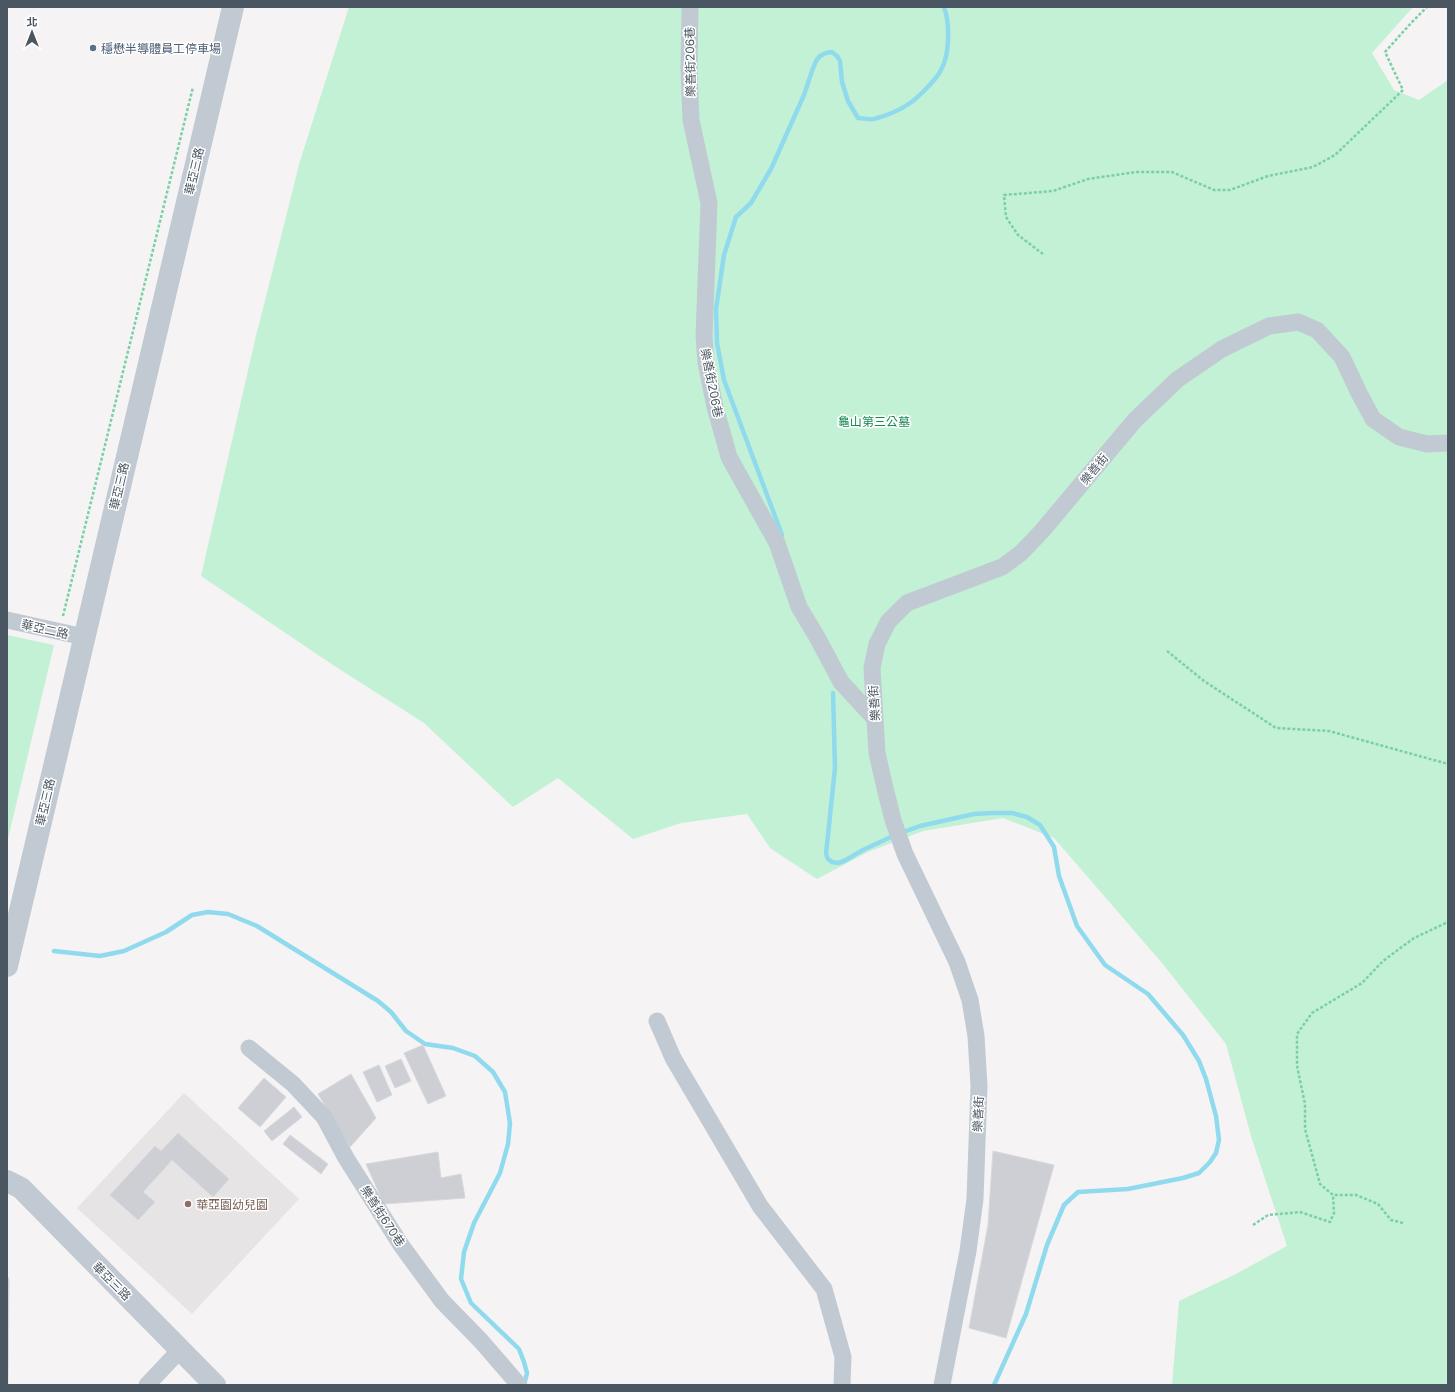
<svg xmlns="http://www.w3.org/2000/svg" width="1455" height="1392" viewBox="0 0 1455 1392" font-family="Inter,'Noto Sans TC',sans-serif">
	<style>
		.education { fill: #e6e4e5 }
		.green { fill: #c3f1d5 }
		.lines { fill: none; stroke-linecap: round; stroke-linejoin: round }
		.stream { stroke: #90daee; stroke-width: 4.5 }
		.building { fill: #cdcfd5; stroke: #d7d9de }
		.path { stroke: #7ad0a6; stroke-width: 2.5; stroke-dasharray: 3 2; stroke-linecap: butt }
		.minor { stroke: #c1cad2; stroke-width: 17 }
		.tertiary { stroke: #c1cad2; stroke-width: 22 }
		.service-dot { fill: #5c6f8a; stroke: #fff; stroke-width: 1.5 }
		.education-dot { fill: #8d6e63; stroke: #fff; stroke-width: 1.5 }
		.labels { text-anchor: middle; dominant-baseline: central; stroke-width: 3; stroke-linejoin: round; paint-order: stroke }
		.service-label { font-size: 12px; fill: #4e5e75; stroke: #fff; text-anchor: start }
		.street-label { font-size: 12px; fill: #4a5661; stroke: #fff }
		.park-label { font-size: 12px; fill: #17864f; stroke: #fff }
		.education-label { font-size: 12px; fill: #785e54; stroke: #fff; text-anchor: start }
	</style>
	<rect width="100%" height="100%" fill="#f5f3f3"/>
	<path class="education" d="M184,1093L299,1199L192,1314L77,1208Z"/>
	<path class="green" d="M349,7H1413L1372,53L1394,90L1419,100L1448,80V1385H1172L1179,1301L1234,1275L1287,1246L1251,1136L1226,1044L1162,963L1054,838L1003,818L923,831L868,852L817,879L770,848L747,814L681,823L633,839L558,778L513,807L424,723L333,665L201,576L255,340L300,161Z
		M7,635L54,645L7,843Z"/>
	<g class="lines">
		<path class="stream" d="M782,535L724,380L717,343L716,309L724,255L736,217L751,203L771,169L804,95L812,71L816,61L820,56L826,53L832,52L837,56L840,61L842,82L848,101L858,118C863,118 869,120 874,119C885,116 898,111 907,105C916,100 937,79 941,70C950,54 950,23 944,7
			M833,693L835,768L826,854L828,859L832,862L838,863L844,861L863,850L895,835L920,826L974,814L992,813H1012L1027,817L1040,825L1054,847L1059,876L1077,926L1105,965L1148,994L1183,1035L1199,1061L1206,1079L1216,1116L1219,1140L1216,1153L1210,1162L1199,1173L1183,1178L1128,1189L1078,1192L1064,1205L1047,1245L1026,1314L994,1385
			M54,951L100,956L124,951L166,932L192,915L208,912L228,914L257,926L378,1001L391,1012L406,1031L425,1044L453,1048L475,1056L493,1072L505,1092L510,1123L508,1144L500,1173L474,1223L464,1252L461,1279L471,1303L519,1349L524,1362L527,1373L524,1385"/>
	</g>
	<path class="building" d="M423,1045L446,1096L428,1104L404,1053Z
		M401,1059L411,1081L395,1088L385,1066Z
		M379,1065L392,1095L377,1102L363,1072Z
		M351,1074L376,1118L350,1147L318,1094Z
		M264,1078L286,1097L260,1127L238,1108Z
		M294,1107L302,1117L272,1141L264,1131Z
		M178,1133L229,1179L213,1197L172,1160L143,1192L155,1202L138,1220L110,1195L155,1146L161,1151Z
		M290,1135L328,1164L321,1174L283,1144Z
		M993,1151L1054,1165L1006,1338L969,1328L988,1225Z
		M438,1152L441,1178L461,1174L465,1198L384,1204L366,1164Z
		M7,1276L9,1279L8,1385H7Z"/>
	<g class="lines">
		<path class="path" d="M1043,254L1018,235L1006,217L1004,195L1053,191L1088,179L1136,172H1172L1214,190H1230L1268,176L1313,167L1335,155L1403,90L1385,52L1412,22L1427,7
			M63,616L193,87
			M1167,651L1204,681L1276,728L1329,731L1448,764
			M1403,1223L1391,1220L1378,1204L1356,1195H1333L1320,1184L1305,1129V1104L1297,1066V1034L1312,1013L1362,983L1383,961L1414,938L1448,922
			M1253,1225L1268,1215L1300,1212L1330,1222L1334,1213L1333,1195"/>
		<path class="minor" d="M690,7L689,70L691,120L709,203L704,336L706,363L715,407L729,457L777,543L799,607L817,637L841,682L875,719
			M7,620L84,637
			M657,1021L673,1058L760,1206L824,1289L843,1357L842,1385
			M249,1048L293,1084L324,1117L346,1158L401,1245L442,1301L481,1341L519,1385
			M147,1385L180,1350
			M942,1385L968,1251L975,1199L979,1086L976,1036L970,1000L957,962L905,854L893,820L885,788L877,753L872,668L877,644L888,622L907,603L1002,567L1021,553L1042,531L1135,420L1178,379L1222,349L1269,326L1298,322L1317,330L1342,357L1360,395L1373,419L1399,437L1427,444L1448,443"/>
		<path class="tertiary" d="M7,966L233,7
			M7,1181L21,1188L215,1385"/>
	</g>
	<circle class="service-dot" cx="93" cy="48" r="4"/>
	<circle class="education-dot" cx="188" cy="1204" r="4"/>
	<g class="labels">
		<g class="service-label">
			<text x="101" y="48">穩懋半導體員工停車場</text>
		</g>
		<g class="street-label">
			<text transform="translate(690 62) rotate(-91)">樂善街206巷</text>
			<text transform="translate(194 171) rotate(-77)">華亞三路</text>
			<text transform="translate(712 383) rotate(79)">樂善街206巷</text>
			<text transform="translate(1094 469) rotate(-50)">樂善街</text>
			<text transform="translate(119 486) rotate(-77)">華亞三路</text>
			<text transform="translate(45 629) rotate(13)">華亞二路</text>
			<text transform="translate(874 703) rotate(-94)">樂善街</text>
			<text transform="translate(45 802) rotate(-77)">華亞三路</text>
			<text transform="translate(978 1114) rotate(-87)">樂善街</text>
			<text transform="translate(383 1216) rotate(57)">樂善街670巷</text>
			<text transform="translate(112 1281) rotate(45)">華亞三路</text>
		</g>
		<g class="park-label">
			<text x="874" y="421">龜山第三公墓</text>
		</g>
		<g class="education-label">
			<text x="196" y="1204">華亞園幼兒園</text>
		</g>
	</g>
	<rect width="1455" height="1392" fill="none" stroke="#4a5661" stroke-width="16"/>
	<g transform="translate(32 32)" stroke="#ffffff" stroke-width="3" paint-order="stroke">
	<path d="M0-3L7 15L0 10L-7 15Z" fill="#4a5661"/>
	<text y="-6" font-size="11" font-weight="bold" text-anchor="middle" fill="#4a5661">北</text>
	</g>
</svg>
